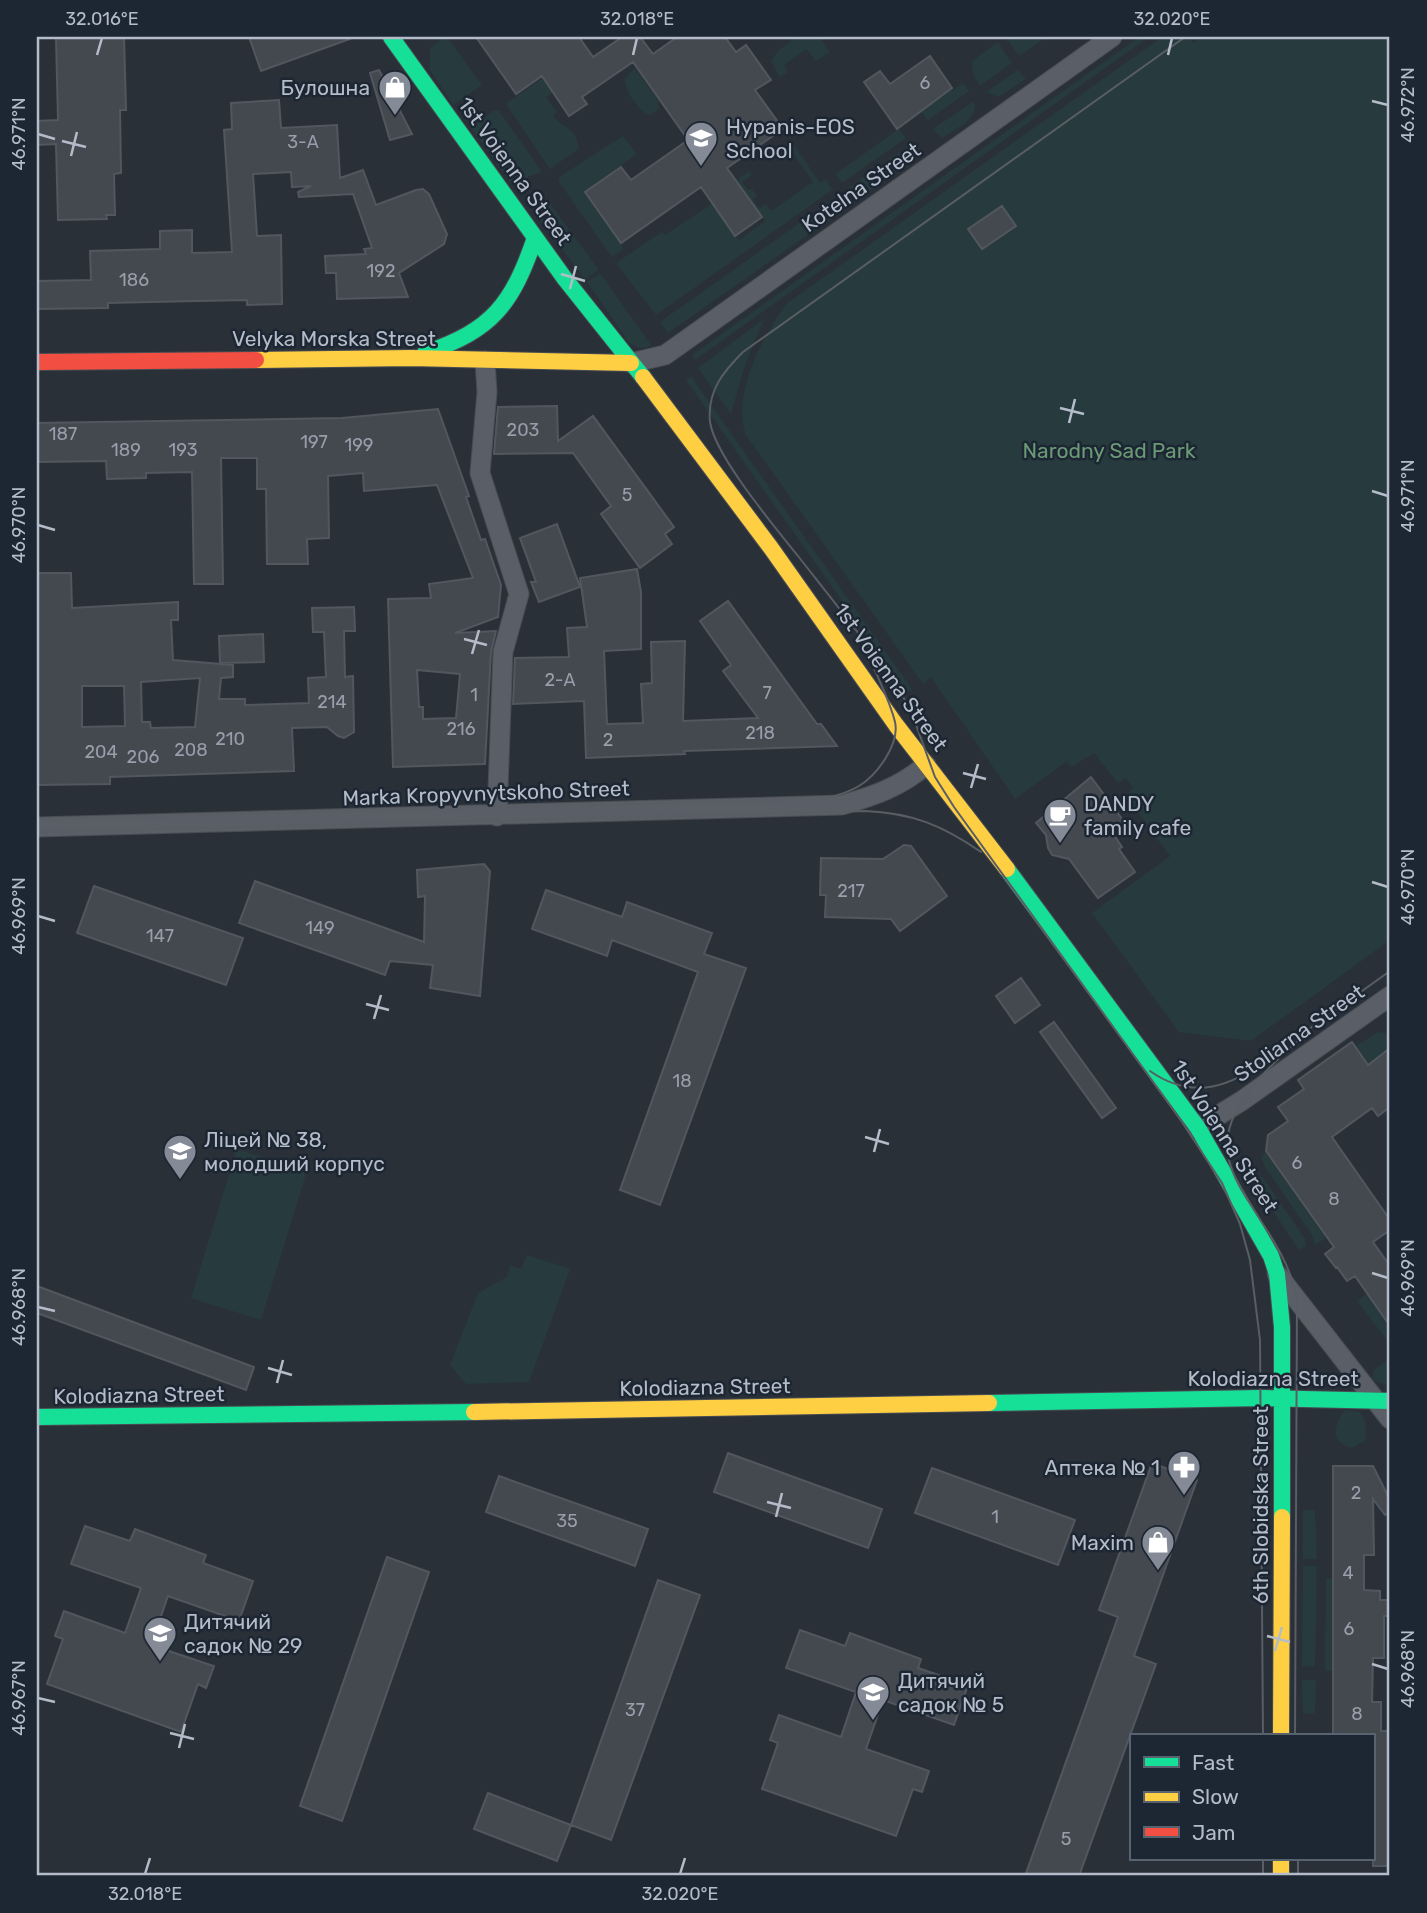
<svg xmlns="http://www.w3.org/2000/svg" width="1427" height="1913" viewBox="0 0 1427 1913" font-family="Rubik,sans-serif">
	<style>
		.green { fill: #273a3e }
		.building { fill: #444950; stroke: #52575f; stroke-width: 2; fill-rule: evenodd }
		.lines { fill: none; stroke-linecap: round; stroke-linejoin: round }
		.street-casing { stroke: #484c53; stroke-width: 21 }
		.fast-casing { stroke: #484c53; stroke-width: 18 }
		.slow-casing { stroke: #484c53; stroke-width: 18 }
		.jam-casing { stroke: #484c53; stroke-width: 18 }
		.street { stroke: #5a5e66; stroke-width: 19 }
		.fast { stroke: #16e098; stroke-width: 16 }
		.slow { stroke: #ffcf43; stroke-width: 16 }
		.jam { stroke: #f24e42; stroke-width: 16 }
		.tram { stroke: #595d64; stroke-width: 2 }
		.ticks { fill: none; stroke: #b4bcc9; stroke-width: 2.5 }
		.labels { text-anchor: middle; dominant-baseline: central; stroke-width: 5; stroke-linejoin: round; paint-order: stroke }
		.number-label { font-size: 18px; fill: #989fab }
		.poi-label { font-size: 21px; fill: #b4bcc9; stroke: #1d2633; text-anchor: start }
		.street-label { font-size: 21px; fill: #b4bcc9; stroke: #1d2633 }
		.park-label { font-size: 21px; fill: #6b9a76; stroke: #1d2633 }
		.neatline { fill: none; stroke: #b4bcc9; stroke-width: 2.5 }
		.ticks-label { font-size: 18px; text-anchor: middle; fill: #b4bcc9 }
	</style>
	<rect width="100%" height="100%" fill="#2a3038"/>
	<path class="green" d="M444,37H447L482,85L453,105L430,70V48Z
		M796,37H820L830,52L816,61L806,49L784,65L788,72L780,77L771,61L778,51Z
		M1012,37H1046L1019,56L1008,40Z
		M1139,37H1149L695,360L692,355Z
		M1162,37H1188L1193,43L1197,40L1196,37H1390V940L1251,1041L1179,1032L1092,913L1170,856L1125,795L1133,788L1126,778L1118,783L1094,753L1071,767L1067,761L1015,799L931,677L923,684L746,435C731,395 763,336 786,304Z
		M998,42L1012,63L980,86L973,74L972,61Z
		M579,53L570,81L546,97L557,112L553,116C563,129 575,126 579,147L577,150L550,169L507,106V103Z
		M635,68L659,102L657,104L660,108L650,115C638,111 624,90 625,78Z
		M1018,70L1026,79L998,97L986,92Z
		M963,83L969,91L928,120L921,111Z
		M974,101C979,120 956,128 942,138L933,129Z
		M493,111H499L542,172L511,183L471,128Z
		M899,129L906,138L842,183L835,174Z
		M623,136L637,154L584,192L624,249L612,257L559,182V177Z
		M792,142L820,183L826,179L832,190L656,315L616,263L662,232L665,235L712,204L739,240L765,221L737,180L749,171L752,175L742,182L748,190L752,189L757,196L753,199L759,208L766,204L771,211L813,182L790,149L778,157L775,153Z
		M909,146L911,161L860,198L855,197L846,189Z
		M542,193L599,270L585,279L534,213L535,203Z
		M836,197L839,207L835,216L668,333L660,322Z
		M600,273L651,345C644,350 638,348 630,344L587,282Z
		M764,319L745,365L731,414L698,368Z
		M691,376L711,405L912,689L907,693L686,380Z
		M1378,1032L1387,1033L1390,1037V1047L1368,1063L1356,1046Z
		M237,1149L307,1171L261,1320L191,1298Z
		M1265,1152L1326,1238L1315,1245L1312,1235L1267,1170L1261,1158Z
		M1262,1176L1305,1239L1306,1246L1299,1250L1253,1181Z
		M527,1255L570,1269L529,1382L466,1384L450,1365L478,1293L507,1277L510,1265L521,1269Z
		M1366,1294L1390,1328V1338L1387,1340L1357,1301Z
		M1390,1358V1385L1377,1382L1372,1378L1374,1370Z
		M1345,1410L1360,1412L1365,1422L1366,1440L1352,1448C1330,1442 1333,1426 1345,1410Z
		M1303,1510H1315L1317,1559H1303Z
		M1303,1566H1317L1315,1666L1302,1667Z
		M1326,1579H1332L1333,1671H1325Z
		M1302,1680H1316L1315,1713L1303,1714Z"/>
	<path class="building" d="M56,37H124L126,110H120L121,173L114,174L115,215H106L107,219L58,220L56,144L37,145V121L58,120Z
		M249,37H349L350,39L261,71Z
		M476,37H579L593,57L622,37H640L653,54L677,37H725L736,52L746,45L771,80L755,90L783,129L727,168L762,217L735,236L701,187L621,243L585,192L621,167L631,180L688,140L633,62L582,97L587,104L569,116L542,76L516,94Z
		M930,56L952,88L897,129L864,82L880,71L890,84Z
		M379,70L412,134L390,140L370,73Z
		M279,100L281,128L337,125L340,178L363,170L376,205L416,190L423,189L429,194L447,234L444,244L399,273L408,297L337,299L336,273H326L325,256L366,254L364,249L372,248L353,194L299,197L298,192L311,186L292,187L291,172L253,174L257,236L281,235L282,304L247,305V300L149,302L108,303V308L37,309V281L91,280L90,251L160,249V231L192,230V253L232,252L224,130L232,129L231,103Z
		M1002,206L1016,226L982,249L968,229Z
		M557,406L558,441L593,416L674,527L665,534L672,544L640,568L601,514L611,506L573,453L494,454L498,407Z
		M438,409L469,496L466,497L481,540L485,539L501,585L498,617L455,633L496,631L491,652L485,764L393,767L388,599L431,598L429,584L473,578L437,485L364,491L363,473L328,476L329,538L307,539L308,564H267L266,489H257V458H221L223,584H194L192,472L146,473V478L107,479L106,461L37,462V423L342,418ZM417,670L460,674L456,718L423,719V707H419Z
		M557,524L580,587L539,602L531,582H536L520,538Z
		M637,569L641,592V649L604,651L607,724L643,723L641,684L652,683L651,642L685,641L683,721L758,718L723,671L731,665L700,621L728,601L817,724H821L837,746L684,751L685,754L586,758L584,701L513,704L515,658L569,657L567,628L587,627L580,578Z
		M37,573H71L72,608L178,602V620H171L173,660L233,665V677L221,678L219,699H245V705L309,703L308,678L326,677L324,632H313L312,608L354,607L355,631H344L345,677L353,676L354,732L344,738L338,736L327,727L292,728L294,771L110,777V784L37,785ZM200,678L195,727L151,728L150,722H142L141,682ZM82,686H124L125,726L82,727Z
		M263,634L264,662L220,663L219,636Z
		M1091,777L1125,823L1112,832L1122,847L1119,849L1135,872L1098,898L1069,859L1052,855L1048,848L1046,835L1036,823Z
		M904,845L911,846L947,896L900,931L891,919L825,917L826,895H820L821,858L883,859Z
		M484,864L490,871L480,996L430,988L433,965L390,961L385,975L239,923L255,881L424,942L425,896L418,897L417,870Z
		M94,886L243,938L226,985L77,933Z
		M546,890L622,917L627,902L712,933L704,954L746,968L660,1205L620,1190L698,972L612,940L607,956L532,929Z
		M1021,978L1040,1005L1015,1023L996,996Z
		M1054,1022L1116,1108L1102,1118L1040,1032Z
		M1352,1042L1368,1065L1390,1048V1107L1378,1116L1372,1108L1332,1137L1390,1220V1230L1373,1242L1390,1266V1326L1355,1276L1347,1281L1337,1267L1336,1268L1325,1254L1334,1247L1266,1151L1268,1135L1288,1121L1278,1107L1304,1089L1298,1080Z
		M37,1286L254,1367L246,1390L37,1313Z
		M728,1453L882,1509L868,1548L714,1492Z
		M1152,1463L1197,1480L1134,1656L1156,1664L1079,1876H1025L1118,1617L1099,1610Z
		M1333,1466H1373L1390,1500V1512L1385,1515L1373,1499L1374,1555H1364V1590L1380,1591V1600H1390V1616H1384V1658H1373L1372,1702H1381V1731H1390V1866H1373V1736H1333Z
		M932,1468L1075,1520L1058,1565L915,1513Z
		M499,1476L648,1529L635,1566L486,1512Z
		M85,1526L130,1541L135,1529L206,1555L203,1563L253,1581L239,1621L168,1596L151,1645L214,1666L206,1688L198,1684L181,1732L47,1684L63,1639L55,1636L64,1611L125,1633L141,1588L71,1564Z
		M387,1557L429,1572L342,1821L300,1806Z
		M658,1580L700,1595L611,1840L571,1825Z
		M800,1630L845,1646L850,1633L921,1659L918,1668L968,1685L954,1725L883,1700L866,1749L929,1771L922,1792L913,1789L896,1836L762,1789L778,1743L770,1740L779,1715L841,1737L856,1692L786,1668Z
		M488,1793L571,1825L557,1861L474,1829Z"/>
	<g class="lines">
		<defs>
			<path id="street" d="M485,361L487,392L480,473L519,594L503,652L497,816
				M631,363L665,355L1112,37
				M37,827L842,805C874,796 900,787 926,765
				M1198,1128L1243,1100L1390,996
				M1277,1274L1390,1419"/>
			<path id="fast" d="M391,37L565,279L643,377
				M425,353C493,330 512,304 535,238
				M1007,869L1198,1128L1271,1256L1277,1274L1282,1327V1517
				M989,1403L1261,1398L1390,1401
				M37,1417L474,1412"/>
			<path id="slow" d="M256,360L411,358L631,363
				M643,377L771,548L896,725L1007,869
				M474,1412L989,1403
				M1281,1736L1282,1517
				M1281,1859V1876"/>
			<path id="jam" d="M37,362L256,360"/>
		</defs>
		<use href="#street" class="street-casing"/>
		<use href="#fast" class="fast-casing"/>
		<use href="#slow" class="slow-casing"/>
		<use href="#jam" class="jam-casing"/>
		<use href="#street" class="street"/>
		<use href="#fast" class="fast"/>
		<use href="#slow" class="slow"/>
		<use href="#jam" class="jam"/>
		<path class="tram" d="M1185,37L743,352C723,372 707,391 710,422C715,456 775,527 798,556C831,598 865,640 896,684L911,711L935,777L954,807L1182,1122L1222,1183L1240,1224L1250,1260L1260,1340L1263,1736
			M37,819L823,799C835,796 848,793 859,786C877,775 900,744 895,722C890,701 879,681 871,661
			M37,832L865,811C912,813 942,825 981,852
			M1302,1034L1390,971
			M1150,1071C1194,1102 1232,1086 1271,1057
			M1295,1736L1297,1300C1292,1269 1276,1244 1259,1218C1248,1200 1234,1181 1229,1160C1216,1106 1277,1062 1310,1029
			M1263,1859V1876
			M1298,1859V1876"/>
	</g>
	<path class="ticks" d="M97,55L102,38M633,55L637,38M1168,55L1172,38M1372,101L1388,105M38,134L55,139M62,141L86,147M71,156L77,132M561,274L585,281M570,289L576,266M1060,408L1084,414M1069,423L1075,399M1372,491L1388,496M38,525L55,530M464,639L487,645M472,654L479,630M963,773L986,779M971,788L978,764M1372,882L1388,887M38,916L55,921M366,1004L389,1010M374,1019L381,995M865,1137L889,1144M874,1152L880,1129M1372,1273L1388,1278M38,1307L55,1311M268,1368L292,1375M277,1383L283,1360M767,1502L791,1508M776,1517L782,1493M1267,1636L1290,1642M1275,1651L1282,1627M1372,1664L1388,1669M38,1698L55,1702M170,1733L194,1739M179,1748L185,1724M145,1874L150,1858M680,1874L685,1858"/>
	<defs>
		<symbol id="shop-pin" viewBox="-11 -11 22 30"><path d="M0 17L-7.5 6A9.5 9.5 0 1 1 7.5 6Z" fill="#848b96" stroke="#1d2633"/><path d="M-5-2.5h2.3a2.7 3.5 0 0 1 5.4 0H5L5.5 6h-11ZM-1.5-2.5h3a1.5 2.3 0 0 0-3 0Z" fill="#fff"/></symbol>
		<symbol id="school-pin" viewBox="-11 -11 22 30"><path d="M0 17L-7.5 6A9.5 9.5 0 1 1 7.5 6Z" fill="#848b96" stroke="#1d2633"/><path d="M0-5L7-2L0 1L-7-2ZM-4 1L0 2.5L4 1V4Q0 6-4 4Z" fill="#fff"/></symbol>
		<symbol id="cafe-pin" viewBox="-11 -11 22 30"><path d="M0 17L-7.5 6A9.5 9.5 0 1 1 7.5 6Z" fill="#848b96" stroke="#1d2633"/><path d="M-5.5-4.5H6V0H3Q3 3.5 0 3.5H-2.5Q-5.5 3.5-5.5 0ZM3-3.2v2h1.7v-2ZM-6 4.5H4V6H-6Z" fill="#fff"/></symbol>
		<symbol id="pharmacy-pin" viewBox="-11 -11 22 30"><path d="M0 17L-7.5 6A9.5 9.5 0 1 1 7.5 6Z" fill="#848b96" stroke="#1d2633"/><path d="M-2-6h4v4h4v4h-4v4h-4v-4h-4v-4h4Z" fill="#fff"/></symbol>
	</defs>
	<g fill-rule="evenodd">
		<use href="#shop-pin" x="376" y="68" width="38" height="52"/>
		<use href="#school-pin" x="682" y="119" width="38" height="52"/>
		<use href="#cafe-pin" x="1041" y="796" width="38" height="52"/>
		<use href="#school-pin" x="161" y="1132" width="38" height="52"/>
		<use href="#pharmacy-pin" x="1165" y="1448" width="38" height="52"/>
		<use href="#shop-pin" x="1139" y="1523" width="38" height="52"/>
		<use href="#school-pin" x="141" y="1614" width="38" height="52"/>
		<use href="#school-pin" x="854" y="1673" width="38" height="52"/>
	</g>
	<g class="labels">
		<g class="number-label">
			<text x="925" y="83">6</text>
			<text x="303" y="142">3-А</text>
			<text x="381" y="271">192</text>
			<text x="134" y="280">186</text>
			<text x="523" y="430">203</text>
			<text x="63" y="434">187</text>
			<text x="314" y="442">197</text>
			<text x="359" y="445">199</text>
			<text x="126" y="450">189</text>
			<text x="183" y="450">193</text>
			<text x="627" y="495">5</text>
			<text x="560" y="680">2-А</text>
			<text x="767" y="693">7</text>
			<text x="474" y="695">1</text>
			<text x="332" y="702">214</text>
			<text x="461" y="729">216</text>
			<text x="760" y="733">218</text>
			<text x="230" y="739">210</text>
			<text x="608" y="740">2</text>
			<text x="191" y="750">208</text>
			<text x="101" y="752">204</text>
			<text x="143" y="757">206</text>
			<text x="851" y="891">217</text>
			<text x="320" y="928">149</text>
			<text x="160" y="936">147</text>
			<text x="682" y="1081">18</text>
			<text x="1297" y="1163">6</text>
			<text x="1334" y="1199">8</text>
			<text x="1356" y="1493">2</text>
			<text x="995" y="1517">1</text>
			<text x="567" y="1521">35</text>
			<text x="1348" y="1573">4</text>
			<text x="1349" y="1629">6</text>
			<text x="635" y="1710">37</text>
			<text x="1357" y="1714">8</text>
			<text x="1066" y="1839">5</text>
		</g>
		<g class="poi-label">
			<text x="370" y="87" text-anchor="end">Булошна</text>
			<text x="726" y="126">Hypanis-EOS<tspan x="726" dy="24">School</tspan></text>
			<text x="1084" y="803">DANDY<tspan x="1084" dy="24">family cafe</tspan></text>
			<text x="204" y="1139">Ліцей № 38,<tspan x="204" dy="24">молодший корпус</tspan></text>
			<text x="1160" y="1467" text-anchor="end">Аптека № 1</text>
			<text x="1134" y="1542" text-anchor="end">Maxim</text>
			<text x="184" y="1621">Дитячий<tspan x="184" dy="24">садок № 29</tspan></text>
			<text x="898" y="1680">Дитячий<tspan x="898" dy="24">садок № 5</tspan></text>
		</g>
		<g class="street-label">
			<text transform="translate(515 171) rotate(54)">1st Voienna Street</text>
			<text transform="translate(861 187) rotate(-35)">Kotelna Street</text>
			<text x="334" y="338">Velyka Morska Street</text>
			<text transform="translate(891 677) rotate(54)">1st Voienna Street</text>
			<text transform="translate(486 793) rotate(-2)">Marka Kropyvnytskoho Street</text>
			<text transform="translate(1299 1033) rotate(-35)">Stoliarna Street</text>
			<text transform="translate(1225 1136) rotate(57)">1st Voienna Street</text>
			<text x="1273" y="1378">Kolodiazna Street</text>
			<text transform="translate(705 1387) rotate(-1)">Kolodiazna Street</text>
			<text transform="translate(139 1395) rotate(-1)">Kolodiazna Street</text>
			<text transform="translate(1260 1505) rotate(-90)">6th Slobidska Street</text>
		</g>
		<g class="park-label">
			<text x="1109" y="450">Narodny Sad Park</text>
		</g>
	</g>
	<rect width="1427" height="1913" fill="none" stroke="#1d2633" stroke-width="77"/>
	<rect x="1130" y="1734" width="245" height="126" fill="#1d2633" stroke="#59626f" stroke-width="2"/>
	<rect x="1144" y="1757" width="35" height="10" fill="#16e098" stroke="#59626f" stroke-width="2"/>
	<text x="1192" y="1770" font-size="21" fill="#b4bcc9">Fast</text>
	<rect x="1144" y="1792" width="35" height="10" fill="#ffcf43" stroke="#59626f" stroke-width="2"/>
	<text x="1192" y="1804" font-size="21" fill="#b4bcc9">Slow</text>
	<rect x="1144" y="1827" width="35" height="10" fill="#f24e42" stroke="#59626f" stroke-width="2"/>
	<text x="1192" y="1840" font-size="21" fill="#b4bcc9">Jam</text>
	<rect x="38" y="38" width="1350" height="1836" class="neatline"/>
	<g class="ticks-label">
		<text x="102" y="25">32.016°E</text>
		<text x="637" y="25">32.018°E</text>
		<text x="1172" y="25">32.020°E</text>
		<text transform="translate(1408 105) rotate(-90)" y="6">46.972°N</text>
		<text transform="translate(19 134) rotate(-90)" y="6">46.971°N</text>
		<text transform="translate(1408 496) rotate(-90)" y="6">46.971°N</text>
		<text transform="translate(19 525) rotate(-90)" y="6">46.970°N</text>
		<text transform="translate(1408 887) rotate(-90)" y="6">46.970°N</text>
		<text transform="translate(19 916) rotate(-90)" y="6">46.969°N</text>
		<text transform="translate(1408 1278) rotate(-90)" y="6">46.969°N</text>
		<text transform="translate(19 1307) rotate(-90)" y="6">46.968°N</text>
		<text transform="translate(1408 1669) rotate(-90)" y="6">46.968°N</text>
		<text transform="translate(19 1698) rotate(-90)" y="6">46.967°N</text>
		<text x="145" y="1900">32.018°E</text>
		<text x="680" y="1900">32.020°E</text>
	</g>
</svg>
